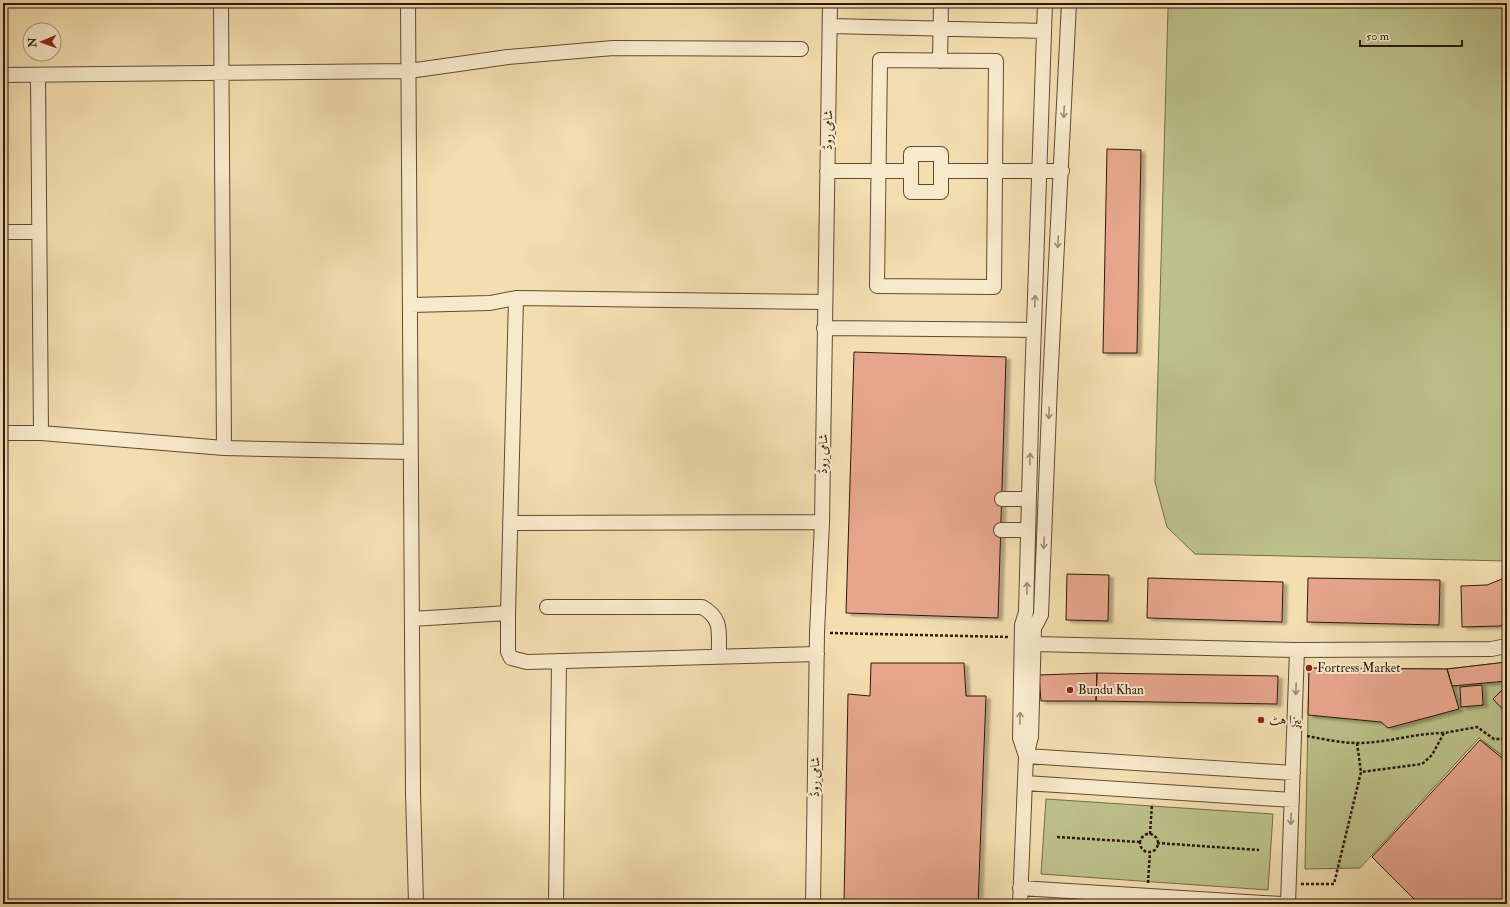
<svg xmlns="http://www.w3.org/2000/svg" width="1510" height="907" viewBox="0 0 1510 907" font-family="'IM FELL Double Pica',Amiri,serif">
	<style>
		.green { fill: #bcc18a; stroke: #766c4c }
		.building { fill: #e7a68c; stroke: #2f180d; filter: url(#shadow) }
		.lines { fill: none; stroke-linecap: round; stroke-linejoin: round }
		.minor-casing { stroke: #604a36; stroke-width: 16 }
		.path { stroke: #2f180d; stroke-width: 2.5; stroke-dasharray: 3 2; stroke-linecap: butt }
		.minor { stroke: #f7eacb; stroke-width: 14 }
		.oneway { stroke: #9d8c76 }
		.poi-dot { fill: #8f2418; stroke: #f7eacb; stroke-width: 1.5 }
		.labels { text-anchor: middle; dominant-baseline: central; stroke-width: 4; stroke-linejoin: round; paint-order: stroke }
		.street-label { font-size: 13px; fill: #2f180d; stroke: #f7eacb }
		.poi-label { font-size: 13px; fill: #2f180d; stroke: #f7eacb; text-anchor: start }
	</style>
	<defs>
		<filter id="shadow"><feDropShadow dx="4.5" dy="2.5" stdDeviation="1" flood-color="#0004"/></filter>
	</defs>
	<rect width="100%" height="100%" fill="#f3deaf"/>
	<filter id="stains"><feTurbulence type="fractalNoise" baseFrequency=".005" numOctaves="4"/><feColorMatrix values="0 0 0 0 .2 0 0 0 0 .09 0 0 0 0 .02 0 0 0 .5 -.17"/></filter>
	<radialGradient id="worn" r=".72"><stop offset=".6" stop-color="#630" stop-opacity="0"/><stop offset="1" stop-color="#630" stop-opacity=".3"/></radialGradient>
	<path class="green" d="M1170,3H1507V561L1195,554L1167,527L1155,482L1168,8Z
		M1507,662V759L1479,738L1360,868L1305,869L1309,668L1447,669Z
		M1046,799L1273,814L1268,890L1041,874Z"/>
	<path class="building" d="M1107,149L1141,150L1137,353H1103Z
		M854,352L1006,357L998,618L846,613Z
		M1067,574L1109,575L1108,621L1066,620Z
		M1507,577V622L1500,626L1462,627L1461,586L1487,585Z
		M1148,578L1283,582L1282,622L1147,618Z
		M1308,578L1440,580L1439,625L1307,622Z
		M1507,662V681L1452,686L1447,669Z
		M871,663H964L966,696H986L978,904H844L848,694L870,696Z
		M1309,668L1447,669L1459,709L1388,728L1381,722L1308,715Z
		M1097,673L1096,701H1041L1039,675Z
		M1097,673L1278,676L1277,704L1096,701Z
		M1482,685L1483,705L1461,707L1460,687Z
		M1507,685V714L1493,699Z
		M1480,740L1507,762V904H1419L1372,857Z"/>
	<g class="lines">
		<defs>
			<path id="minor" d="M221,3L224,448
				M408,3L413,793L416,904
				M830,26L1044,31
				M880,60L996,61L994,287L877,286Z
				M940,61L941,3
				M3,75L409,71L508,57L613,48L801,49
				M38,75L41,433
				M911,154H941V192H911Z
				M827,171H911
				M941,171H1062
				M3,232H39
				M411,305L490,303L516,298
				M824,328L1034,330
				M3,433H41L224,448L410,452
				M1002,499H1029
				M510,523L822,522
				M1001,530H1028
				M547,607H702C724,619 718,634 719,656
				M508,613L516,298L825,302
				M412,619L508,613V652L511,658L527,662L817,654
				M1033,644L1297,650L1491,649L1507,646
				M1026,756L1020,738L1022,625L1026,612L1032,385L1045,3
				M1026,756L1293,773
				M1025,783L1292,800
				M1020,888L1281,904
				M556,904L559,661
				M813,904L817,633L822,522L830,3
				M1020,904L1026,756L1031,737L1034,628L1041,615L1050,385L1069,3
				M1288,904L1297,650"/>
		</defs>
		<use href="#minor" class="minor-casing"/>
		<path class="path" d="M830,633L1009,637
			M1307,736C1323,739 1341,743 1358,743C1387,743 1415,733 1444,733
			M1357,743L1361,772
			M1150,834L1152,804
			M1140 843a9 9 0 1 1 18 0a9 9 0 1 1-18 0Z
			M1057,837L1140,842
			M1157,843L1259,850
			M1148,883L1150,852
			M1301,884H1334L1361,772L1422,764L1432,755L1444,733L1477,727L1494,739H1507"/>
		<use href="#minor" class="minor"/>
	</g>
	<defs><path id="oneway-shaft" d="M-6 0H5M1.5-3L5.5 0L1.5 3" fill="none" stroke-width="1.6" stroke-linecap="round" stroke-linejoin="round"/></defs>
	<g class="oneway">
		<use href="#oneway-shaft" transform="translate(1064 112) rotate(93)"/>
		<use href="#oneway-shaft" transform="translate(1058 242) rotate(93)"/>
		<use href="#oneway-shaft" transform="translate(1035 301) rotate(-88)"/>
		<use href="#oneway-shaft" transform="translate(1049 413) rotate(92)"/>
		<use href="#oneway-shaft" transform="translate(1030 459) rotate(-89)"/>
		<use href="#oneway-shaft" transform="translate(1044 543) rotate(92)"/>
		<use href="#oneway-shaft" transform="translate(1027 588) rotate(-89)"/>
		<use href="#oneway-shaft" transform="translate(1296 689) rotate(92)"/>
		<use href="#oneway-shaft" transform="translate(1020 718) rotate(-89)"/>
		<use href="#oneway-shaft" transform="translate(1291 819) rotate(92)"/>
	</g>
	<g class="poi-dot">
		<circle cx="1309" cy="668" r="4"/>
		<circle cx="1070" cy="690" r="4"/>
		<circle cx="1261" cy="720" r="4"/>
	</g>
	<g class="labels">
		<g class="street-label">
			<text transform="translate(828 130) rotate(-89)">شامی روڈ</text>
			<text transform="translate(823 454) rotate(-89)">شامی روڈ</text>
			<text transform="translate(815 777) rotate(-89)">شامی روڈ</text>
		</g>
		<g class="poi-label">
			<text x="1317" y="668">Fortress Market</text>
			<text x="1078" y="690">Bundu Khan</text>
			<text x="1269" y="720">پیزا ہٹ</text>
		</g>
	</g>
	<rect width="1510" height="907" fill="none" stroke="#f3deaf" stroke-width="16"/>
	<rect x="4" y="4" width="1502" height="899" fill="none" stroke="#2f180d" stroke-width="2"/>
	<rect x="8" y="8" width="1494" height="891" fill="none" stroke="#2f180d"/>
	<g transform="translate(42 42) rotate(268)"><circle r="19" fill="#f7eacb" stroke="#a7967f"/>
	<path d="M0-3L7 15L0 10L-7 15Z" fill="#8f2418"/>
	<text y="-6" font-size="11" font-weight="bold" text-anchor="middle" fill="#2f180d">N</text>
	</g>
	<path d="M1360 40v6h102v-6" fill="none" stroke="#2f180d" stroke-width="2"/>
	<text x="1366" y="40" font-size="12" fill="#2f180d" stroke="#f7eacb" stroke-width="3" paint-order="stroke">50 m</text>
	<rect width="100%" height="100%" filter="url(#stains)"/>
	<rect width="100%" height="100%" fill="url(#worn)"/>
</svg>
